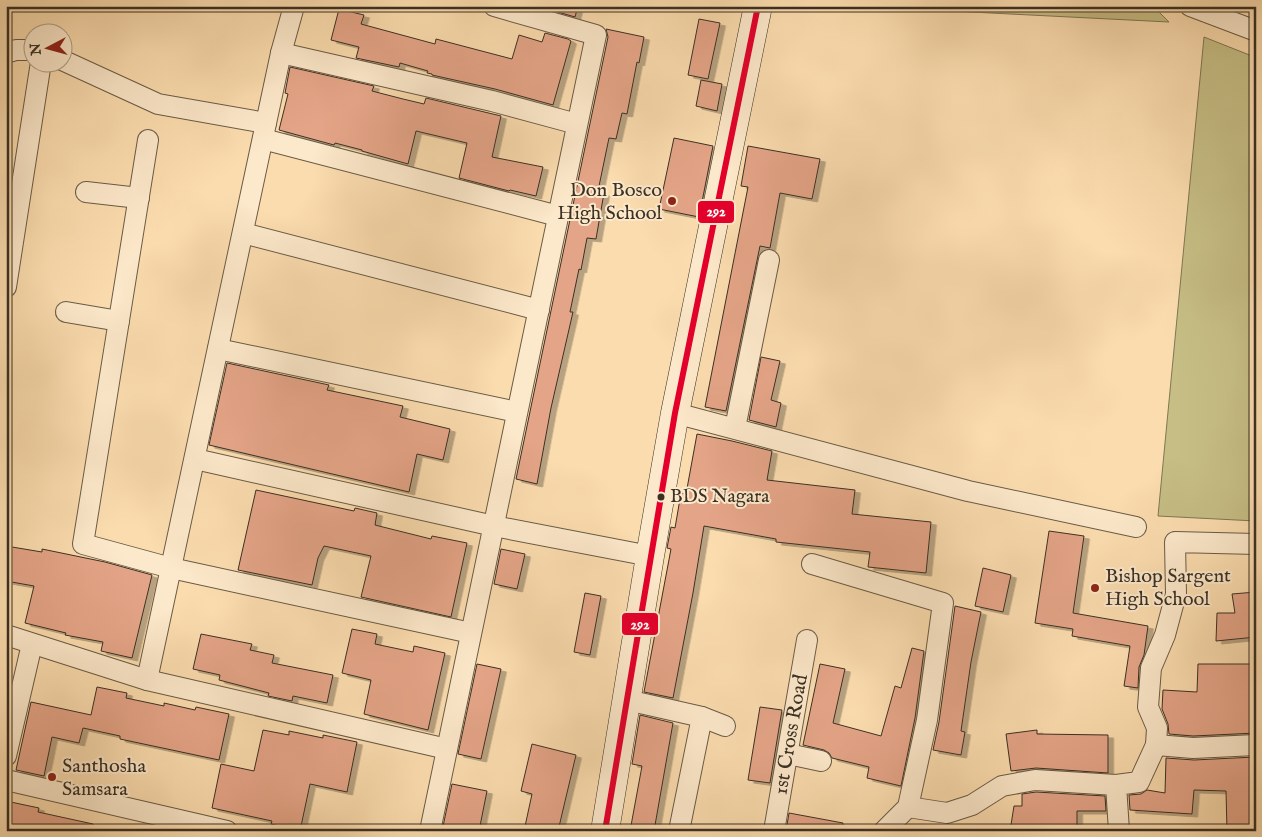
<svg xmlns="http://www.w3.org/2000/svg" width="1262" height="837" viewBox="0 0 1262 837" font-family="'IM FELL English',serif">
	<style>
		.green { fill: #c6be85; stroke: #807754 }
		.building { fill: #e4a487; stroke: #3a3024; filter: url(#shadow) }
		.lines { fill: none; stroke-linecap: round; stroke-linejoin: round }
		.street-casing { stroke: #6a5b46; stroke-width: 22 }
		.secondary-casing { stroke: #3a3024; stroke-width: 29 }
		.street { stroke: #fce8ca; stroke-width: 20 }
		.secondary { stroke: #fce8ca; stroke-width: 28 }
		.bus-1-casing { stroke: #fce8ca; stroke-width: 10 }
		.bus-1 { stroke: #e4002b; stroke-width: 6 }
		.poi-dot { fill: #8f2418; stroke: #fce8ca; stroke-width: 2 }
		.bus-dot { fill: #3a3024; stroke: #fce8ca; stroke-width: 2 }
		.labels { text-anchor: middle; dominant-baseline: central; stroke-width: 4; stroke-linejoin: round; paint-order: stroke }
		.bus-label { font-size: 19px; fill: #3a3024; stroke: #fce8ca; text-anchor: start }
		.poi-label { font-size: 20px; fill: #3a3024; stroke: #fce8ca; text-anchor: start }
		.street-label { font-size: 20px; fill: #3a3024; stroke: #fce8ca }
		.line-badge { stroke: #fce8ca; stroke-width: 2 }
		.badge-label { font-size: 14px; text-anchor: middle; font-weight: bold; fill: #fff }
	</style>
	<defs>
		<filter id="shadow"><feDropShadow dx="5.5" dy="3" stdDeviation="0" flood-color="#0004"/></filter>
	</defs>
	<rect width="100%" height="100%" fill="#fbdcae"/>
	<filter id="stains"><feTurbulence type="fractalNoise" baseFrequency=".004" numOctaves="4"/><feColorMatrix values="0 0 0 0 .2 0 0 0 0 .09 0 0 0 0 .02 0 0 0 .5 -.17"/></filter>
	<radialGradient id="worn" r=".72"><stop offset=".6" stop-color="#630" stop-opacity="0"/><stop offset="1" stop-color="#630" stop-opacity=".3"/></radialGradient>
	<path class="green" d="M912,6H1153L1169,22L911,9Z
		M1204,37L1252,56L1256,101V521L1158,516Z"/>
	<path class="building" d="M552,6H578L575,17L551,10Z
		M339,9L364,15L361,24L435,44L436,39L512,59L519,35L542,42L545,33L568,39L571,41L553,105L495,89L432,75V74L427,73L428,71L400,63L399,67L356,58L359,47L331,40Z
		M699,19L720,23L708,79L688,75Z
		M606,29L644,37L639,63L637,62L627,114L622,113L616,139L609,138L598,191L604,193L596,239L587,238L581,270L579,269L570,312H573L551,408L537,484L516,479L608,37Z
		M290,67L374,86L372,91L403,99L424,104L426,98L501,116L492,157L543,167L536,196L510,190L509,191L459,178L467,143L416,131L408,164L362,151V150L335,143L334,145L279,130L288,94L285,93Z
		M701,80L722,84L717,111L696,106Z
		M674,138L713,146L699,217L659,209Z
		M748,146L820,159L812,199L780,193L770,248L760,246L726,411L705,407L748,187L741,186Z
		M761,357L780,361L771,400L781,403L776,427L749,420Z
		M227,363L329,385L327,390L403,406L400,417L450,429L443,460L417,454L409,492L209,445Z
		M697,434L732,441L772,451L767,480L855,490L852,514L931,522L926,573L868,567L870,552L776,542V539L704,526L693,593L673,698L644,692L671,549L667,548L671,527L675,528L681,493L686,494Z
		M256,490L354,511L355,508L377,513L375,525L431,539L432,536L467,543L451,617L361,597L371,556L324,546L318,558L312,585L238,570Z
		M1049,531L1084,536L1073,613L1148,626L1144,655L1139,667L1138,688L1124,686L1130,646L1072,636L1073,629L1035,623Z
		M6,546L42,552V549L105,562L152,575L132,658L101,651L103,642L65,635L66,633L25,623L34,586L6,581Z
		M501,549L525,554L517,589L494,584Z
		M983,568L1011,575L1003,612L975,606Z
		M1256,592V637L1216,641L1217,613H1235L1232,594Z
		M585,593L601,596L590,655L574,652Z
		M955,606L981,612L971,662L961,731L965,732L961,755L933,750L939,722Z
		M352,629L377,634L375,644L413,652L414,646L445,653L428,730L364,714L371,680L342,673Z
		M201,634L252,644L250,650L274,655L272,663L333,675L327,703L293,696L292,701L268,696L269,693L219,680L220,675L193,669Z
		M912,648L924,651L915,718L901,786L867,778L869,767L832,758L829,753L824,750L803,745L820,664L845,669L833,723L881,736L895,686L901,688Z
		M477,664L501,669L481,759L458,754Z
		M1198,664H1256V733L1193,736L1169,734L1168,724L1162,709L1163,690L1197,692Z
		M97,687L127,693L126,698L164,706V703L195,710L196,707L229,714L219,760L120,739V736L83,728L79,743L52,737L44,776L16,770L31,702L91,715Z
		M760,707L782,710L770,783L748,780Z
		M640,715L673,723L654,831H630L642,766L632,764Z
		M263,730L289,735V731L323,738V735L357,742L347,792L310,784L300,831L271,824L272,821L212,808L221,764L254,771Z
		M1037,730V734L1108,735V773L1036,768L1011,771L1006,734Z
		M532,744L576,755L558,831H524L532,794L521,791Z
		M1255,757L1256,831H1227L1226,791L1194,790L1192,814L1130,810L1129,795L1141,794L1147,790L1165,793L1166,758L1194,760Z
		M452,784L487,791L479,831H442Z
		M1036,792L1105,796L1106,811H1077V831H1010L1014,806H1022V794Z
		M6,801L39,808L38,812L93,824L92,831H6Z
		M789,813L843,823V831H786Z"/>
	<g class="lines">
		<defs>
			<g id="street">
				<path d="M1190,6L1256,31"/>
				<path d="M6,53L16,50H32"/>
				<path d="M281,53L492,101L577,124"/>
				<path d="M62,60L158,104L266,123"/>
				<path d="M263,139L558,216"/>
				<path d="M148,140L83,544L171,568L471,633"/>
				<path d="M86,192L139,198"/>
				<path d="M243,233L539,310"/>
				<path d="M6,287L41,62"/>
				<path d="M66,312L119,321"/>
				<path d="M218,349L517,412"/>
				<path d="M675,413L968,491L1136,527"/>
				<path d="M735,428L769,260"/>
				<path d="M195,459L494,526L650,556"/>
				<path d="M812,564L943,603L927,720L908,807L884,831"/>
				<path d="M6,635L147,680L447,749"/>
				<path d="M147,680L281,53L294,6"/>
				<path d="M627,700L702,717L725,726"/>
				<path d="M1156,745L1193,748L1256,745"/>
				<path d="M788,754L821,761"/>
				<path d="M6,756L32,644"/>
				<path d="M6,780L227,831"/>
				<path d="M908,807L947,813L972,805L1002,786L1035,780L1116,785"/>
				<path d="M430,831L596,35L494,6"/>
				<path d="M679,831L702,717"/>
				<path id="s1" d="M774,831L807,640"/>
				<path d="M1119,831L1116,785L1139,782L1156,745L1157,728L1148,707L1151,668L1165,635L1176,594L1175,542L1256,544"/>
			</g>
			<path id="secondary" d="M605,831L650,556L675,413L758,6"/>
		</defs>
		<use href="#street" class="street-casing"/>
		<use href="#secondary" class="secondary-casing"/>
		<use href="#street" class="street"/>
		<use href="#secondary" class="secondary"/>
		<defs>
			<path id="bus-1" d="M605,831L675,413L758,6"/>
		</defs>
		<use href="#bus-1" class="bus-1-casing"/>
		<use href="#bus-1" class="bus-1"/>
	</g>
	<g class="poi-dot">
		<circle cx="672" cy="201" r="5"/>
		<circle cx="1095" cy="588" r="5"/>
		<circle cx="52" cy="777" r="5"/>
	</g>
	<circle class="bus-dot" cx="661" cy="497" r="4.5"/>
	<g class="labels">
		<g class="bus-label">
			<text x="670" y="497">BDS Nagara</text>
		</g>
		<g class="poi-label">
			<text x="662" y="190" text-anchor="end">Don Bosco<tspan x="662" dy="23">High School</tspan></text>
			<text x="1105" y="576">Bishop Sargent<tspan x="1105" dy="23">High School</tspan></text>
			<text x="62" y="766">Santhosha<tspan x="62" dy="23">Samsara</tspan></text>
		</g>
		<g class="street-label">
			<text stroke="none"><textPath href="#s1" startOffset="98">1st Cross Road</textPath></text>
		</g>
	</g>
	<g class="line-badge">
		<rect x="697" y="200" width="38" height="24" rx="5" fill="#e4002b"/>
		<rect x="621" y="612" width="38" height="24" rx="5" fill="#e4002b"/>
	</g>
	<g class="badge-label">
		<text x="716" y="216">292</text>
		<text x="640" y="629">292</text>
	</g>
	<rect width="1262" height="837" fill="none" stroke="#fbdcae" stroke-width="25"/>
	<rect x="8" y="8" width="1247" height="822" fill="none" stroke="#3a3024" stroke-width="2.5"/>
	<rect x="12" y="12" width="1237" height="812" fill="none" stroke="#3a3024"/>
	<g transform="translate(48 48) rotate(264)"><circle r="24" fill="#fce8ca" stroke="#ae9e88"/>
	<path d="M0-4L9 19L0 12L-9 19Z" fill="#8f2418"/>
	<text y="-8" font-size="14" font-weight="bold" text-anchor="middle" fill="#3a3024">N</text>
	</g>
	<rect width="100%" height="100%" filter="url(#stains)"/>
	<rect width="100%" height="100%" fill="url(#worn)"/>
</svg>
